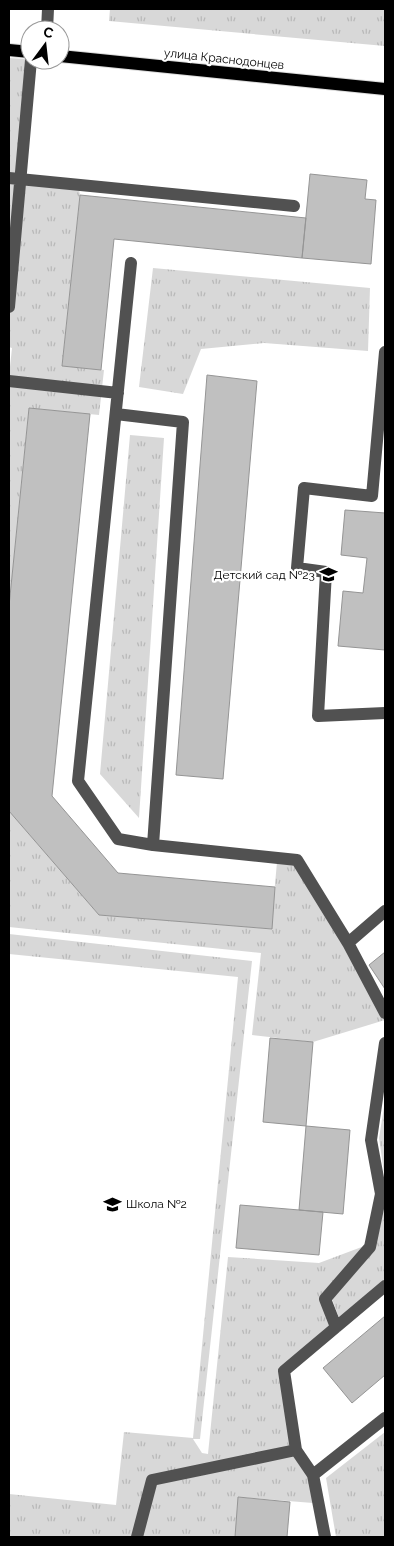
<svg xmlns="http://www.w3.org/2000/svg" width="394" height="1546" viewBox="0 0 394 1546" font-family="Raleway,sans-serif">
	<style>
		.grass { fill: url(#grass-tufts) }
		.building { fill: #c0c0c0; stroke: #959595 }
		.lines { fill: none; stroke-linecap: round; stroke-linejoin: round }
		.major-casing { stroke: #dbdbdb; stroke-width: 14 }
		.minor { stroke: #515151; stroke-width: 12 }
		.major { stroke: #000; stroke-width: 12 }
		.labels { text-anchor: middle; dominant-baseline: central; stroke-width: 4.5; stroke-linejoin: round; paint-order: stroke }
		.street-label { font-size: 12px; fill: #000; stroke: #fff }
		.poi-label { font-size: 12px; fill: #000; stroke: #fff; text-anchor: end }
	</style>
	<defs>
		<pattern id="grass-tufts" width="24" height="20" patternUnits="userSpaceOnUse" patternTransform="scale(1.25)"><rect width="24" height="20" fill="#d8d8d8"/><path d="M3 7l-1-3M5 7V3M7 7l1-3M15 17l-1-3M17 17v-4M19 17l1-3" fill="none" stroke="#b8b8b8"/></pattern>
	</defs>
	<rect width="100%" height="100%" fill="#fff"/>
	<path class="grass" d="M110,9H385V46L109,21Z
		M9,58L26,59L17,182L79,189L80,195L62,366L104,370L99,415L29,408L9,606V376L12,348L9,347Z
		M153,268L370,288L368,351L264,343L201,349L183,394L139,387Z
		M130,435L164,438L139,818L100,774Z
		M9,811L99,915L271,929L277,862L295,863L345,944L385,1020L313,1042L252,1035L261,953L9,927Z
		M9,934L252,961L200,1439H193L202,1453L208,1454L228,1257L319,1263L367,1245L322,1299L332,1326L278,1370L308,1477L313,1503L239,1497L235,1537H9V1494L116,1505L124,1432L193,1438L238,977L9,954Z
		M385,1101V1180L379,1138Z
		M385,1205V1279L339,1318L332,1299L375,1248Z
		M385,1432V1537H336L326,1478Z"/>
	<path class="building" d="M310,174L367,180L365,199L376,200L371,264L302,258Z
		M80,195L306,218L302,258L114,239L101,370L62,366Z
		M207,375L257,381L223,779L176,775Z
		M29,408L90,414L52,796L118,873L275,887L272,929L99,915L9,811V606Z
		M345,510L385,513V650L338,646L343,591L363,593L367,558L341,555Z
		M385,952V989L369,965Z
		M270,1038L313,1042L306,1126L263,1122Z
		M306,1126L350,1130L343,1214L299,1210Z
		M240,1205L323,1212L319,1255L236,1248Z
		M385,1316V1375L352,1403L323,1368Z
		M238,1497L290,1502L287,1537H235Z"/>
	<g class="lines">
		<defs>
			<path id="major" d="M9,50L30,52
				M60,56L385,89"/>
		</defs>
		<use href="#major" class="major-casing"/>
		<path class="minor" d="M47,30L48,9
			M9,178L294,206
			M131,263L78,781L118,839L153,845L297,860L348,943L385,1013
			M9,307L31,60
			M385,352L372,496L304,488L297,568L326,572L318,716L385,713
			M9,381L118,393
			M116,414L183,422L153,845
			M348,943L385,911
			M336,1327L325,1299L370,1247L381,1194L371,1140L385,1043
			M313,1475L296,1450L284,1371L385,1286
			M137,1537L152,1480L296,1450
			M325,1537L313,1475L385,1418"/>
		<use href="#major" class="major"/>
	</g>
	<defs>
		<symbol id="school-bare" viewBox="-9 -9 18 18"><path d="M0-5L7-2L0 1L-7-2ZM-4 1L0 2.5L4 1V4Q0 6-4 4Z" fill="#000" stroke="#fff" stroke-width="2.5" paint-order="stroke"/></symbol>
	</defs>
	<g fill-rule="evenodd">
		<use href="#school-bare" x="316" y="562" width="25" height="25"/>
		<use href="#school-bare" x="100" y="1192" width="25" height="25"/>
	</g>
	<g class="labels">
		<g class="street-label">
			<text transform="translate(224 59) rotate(6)">улица Краснодонцев</text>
		</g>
		<g class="poi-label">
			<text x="315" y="575">Детский сад №23</text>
			<text x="126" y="1204" text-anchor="start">Школа №2</text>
		</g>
	</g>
	<rect width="394" height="1546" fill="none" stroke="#000000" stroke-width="20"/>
	<g transform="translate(45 45) rotate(15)"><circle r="24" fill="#ffffff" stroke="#999999"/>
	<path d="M0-4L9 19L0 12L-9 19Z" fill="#000000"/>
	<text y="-8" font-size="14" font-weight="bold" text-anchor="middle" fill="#000000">С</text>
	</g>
</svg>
